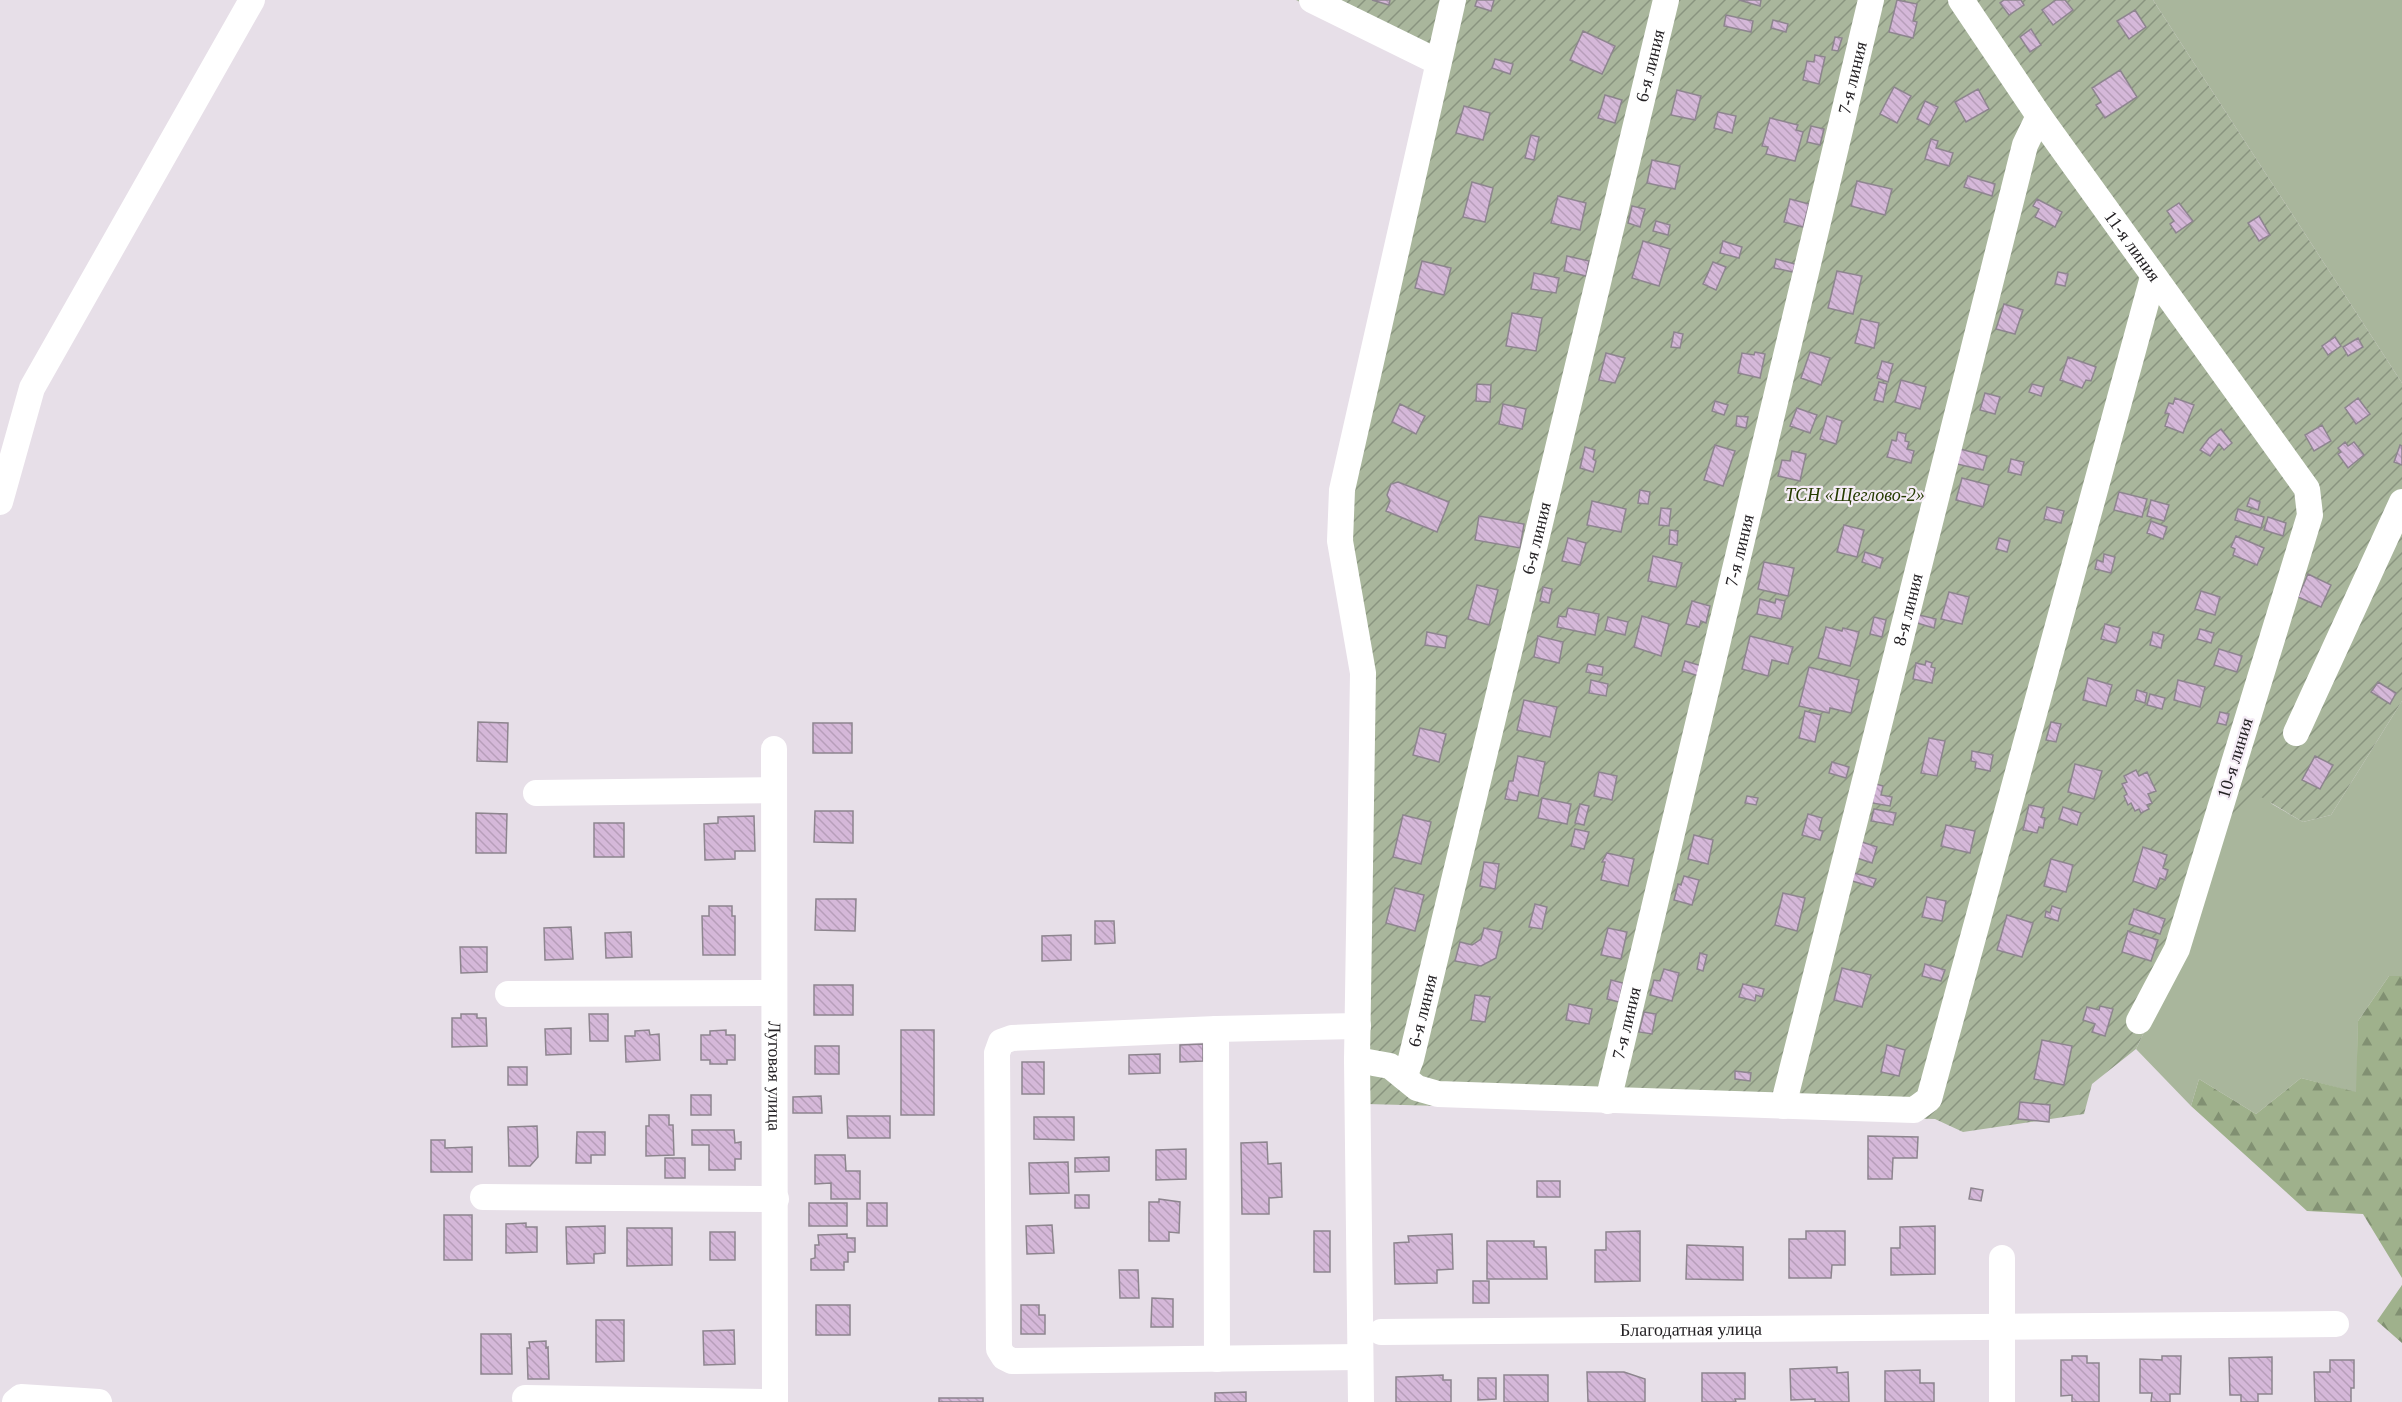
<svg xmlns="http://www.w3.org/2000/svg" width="2402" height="1402" viewBox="0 0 2402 1402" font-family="Georgia,serif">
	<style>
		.grass { fill: #a9b69c }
		.forest { fill: url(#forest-firs) }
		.garden { fill: url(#garden-furrows) }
		.building { fill: url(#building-back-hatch); stroke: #8d858e; stroke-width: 1.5 }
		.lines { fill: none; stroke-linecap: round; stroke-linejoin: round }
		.minor { stroke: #fff; stroke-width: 26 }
		.labels { text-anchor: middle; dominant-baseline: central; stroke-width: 4.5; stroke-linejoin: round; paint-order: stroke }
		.street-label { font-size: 18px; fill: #242124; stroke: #f5ecf6 }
		.park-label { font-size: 18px; font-style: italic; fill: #253b00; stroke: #f5ecf6 }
	</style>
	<defs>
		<pattern id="forest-firs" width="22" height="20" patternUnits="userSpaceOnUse" patternTransform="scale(1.5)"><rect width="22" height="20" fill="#9fb18c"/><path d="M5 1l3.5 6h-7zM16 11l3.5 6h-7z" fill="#819072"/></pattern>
		<pattern id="garden-furrows" width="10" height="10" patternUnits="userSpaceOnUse" patternTransform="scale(1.5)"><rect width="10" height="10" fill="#a9b69c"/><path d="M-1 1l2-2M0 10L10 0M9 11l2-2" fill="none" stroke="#89947f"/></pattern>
		<pattern id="building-back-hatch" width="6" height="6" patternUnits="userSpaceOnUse" patternTransform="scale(1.5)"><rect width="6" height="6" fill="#d5b8d9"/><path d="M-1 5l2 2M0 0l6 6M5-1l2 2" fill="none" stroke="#b79eba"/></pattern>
	</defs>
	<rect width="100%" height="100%" fill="#e7dfe8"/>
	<path class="grass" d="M2153,0H2402V383Z
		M2402,701V976H2389L2358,1021L2357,1093L2301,1078L2256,1114L2199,1079L2191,1106L2136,1049L2180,957L2238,767L2272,804L2303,822L2331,815Z"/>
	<path class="forest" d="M2389,976H2402V1278L2363,1214L2307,1211L2191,1106L2199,1079L2256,1114L2301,1078L2356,1092L2358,1021Z
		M2402,1285V1343L2377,1321Z"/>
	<path class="garden" d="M1296,0H2153L2402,383V701L2331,815L2303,822L2261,797L2225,827L2180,957L2136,1049L2092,1084L2084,1114L1963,1132L1935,1119L1366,1104L1348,542L1349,490L1444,73Z"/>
	<path class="building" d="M1372,0H1390L1389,5Z
		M1477,0H1494L1491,11L1475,6Z
		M1739,0H1761L1760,6Z
		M1897,0L1917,4L1913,21L1917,22L1913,38L1889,32Z
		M2004,0H2021L2024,5L2009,15L2000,3Z
		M2056,0H2065L2073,10L2053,25L2042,10Z
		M2135,10L2146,27L2129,39L2117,21Z
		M1726,15L1753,21L1751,32L1724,26Z
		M1773,20L1788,24L1786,32L1771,28Z
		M2031,29L2041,45L2030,52L2020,37Z
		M1583,31L1615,46L1602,74L1570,60Z
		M1835,37L1842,38L1838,51L1832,50Z
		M1815,55L1825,57L1819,84L1803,80L1807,61L1814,62Z
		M1495,59L1513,64L1510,74L1492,68Z
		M2120,70L2137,97L2105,118L2096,105L2101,102L2092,88Z
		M1894,87L1911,96L1897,123L1880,114Z
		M1978,89L1989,109L1966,122L1955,102Z
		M1677,90L1701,96L1695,120L1671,115Z
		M1605,95L1622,100L1615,123L1598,118Z
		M1925,101L1938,107L1929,125L1917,119Z
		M1464,106L1490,113L1483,140L1456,133Z
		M1718,112L1736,116L1732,133L1714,128Z
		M1770,118L1798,125L1796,130L1803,132L1795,161L1766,154L1768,147L1762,146Z
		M1811,126L1824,129L1820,145L1807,142Z
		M1531,135L1539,137L1534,160L1525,158Z
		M1931,139L1938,141L1936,148L1953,153L1949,166L1925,159Z
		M1652,160L1680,166L1675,189L1647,183Z
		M1968,176L1995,184L1992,196L1964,187Z
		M1857,181L1892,189L1885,215L1851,206Z
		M1472,182L1493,188L1485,222L1463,217Z
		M1558,196L1586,203L1580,230L1551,223Z
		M1790,199L1809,204L1803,227L1784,222Z
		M2037,199L2062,212L2055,227L2035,217L2039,209L2033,206Z
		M2179,203L2193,221L2176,233L2170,224L2174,221L2167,211Z
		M1632,206L1645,209L1640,227L1628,223Z
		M2259,216L2270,235L2259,241L2248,223Z
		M1656,221L1670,225L1668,235L1653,231Z
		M1643,241L1670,249L1659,286L1632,278Z
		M1723,241L1742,247L1739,258L1720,253Z
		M1567,256L1589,261L1586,276L1564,271Z
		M1776,259L1795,264L1793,272L1774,268Z
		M1422,261L1451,268L1444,295L1415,288Z
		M1713,262L1726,267L1716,290L1703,284Z
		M1837,271L1862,276L1853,314L1828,308Z
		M2058,272L2068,274L2065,286L2055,284Z
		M1534,273L1559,278L1556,293L1531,289Z
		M2004,304L2023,310L2015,334L1996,329Z
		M1512,313L1542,318L1536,351L1506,346Z
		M1861,319L1879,323L1874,348L1855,343Z
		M1674,332L1683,334L1680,348L1671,347Z
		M2335,337L2341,346L2328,355L2322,346Z
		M2358,338L2363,347L2348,356L2343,347Z
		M1755,352L1765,354L1760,378L1738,373L1742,353L1754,355Z
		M1810,352L1830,358L1821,385L1801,378Z
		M1606,353L1625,358L1615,383L1599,380Z
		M2068,357L2096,367L2091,381L2086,380L2082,388L2060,380Z
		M1882,361L1893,364L1888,382L1877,378Z
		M1901,380L1926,387L1920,409L1895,402Z
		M1879,382L1887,384L1883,402L1874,400Z
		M1477,384L1491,385L1490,402L1476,401Z
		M2032,384L2044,387L2041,396L2029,392Z
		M1985,393L2000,397L1995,414L1980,410Z
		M2175,398L2194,405L2183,433L2165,426L2169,414L2165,413L2169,403L2173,404Z
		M2358,398L2370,414L2356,424L2345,408Z
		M1715,401L1728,405L1724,415L1712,411Z
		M1400,404L1425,416L1416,434L1392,422Z
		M1503,404L1526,409L1522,429L1499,424Z
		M1797,408L1817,415L1810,433L1790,426Z
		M1737,416L1748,417L1746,428L1736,426Z
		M1827,416L1842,421L1836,444L1820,439Z
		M2322,425L2331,441L2314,451L2305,435Z
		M2221,429L2232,443L2224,450L2219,444L2210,456L2200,450L2209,438Z
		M1898,432L1906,434L1905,441L1909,442L1907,449L1914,451L1911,463L1887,457L1892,440L1896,441Z
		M2345,442L2348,446L2354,442L2364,455L2348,468L2338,454L2341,452L2338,448Z
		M1715,445L1735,451L1723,486L1704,480Z
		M2400,445L2402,446V465L2394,462Z
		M1585,447L1595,450L1593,459L1596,461L1593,472L1580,468Z
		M1960,449L1987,456L1983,470L1957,464Z
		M1792,451L1806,454L1800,481L1778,476L1782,460L1790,461Z
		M2011,459L2024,462L2021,475L2008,472Z
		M1962,478L1989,485L1983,507L1956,500Z
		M1398,482L1449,502L1437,532L1386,511L1390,501L1387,495L1391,484Z
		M1640,490L1650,492L1648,504L1638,503Z
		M2119,492L2147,499L2142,517L2114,510Z
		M2250,498L2260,502L2258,510L2247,506Z
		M2151,500L2169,505L2164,521L2147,516Z
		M1592,501L1626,509L1621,532L1587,525Z
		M2047,507L2064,511L2061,523L2044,519Z
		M1661,508L1671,509L1669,526L1659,525Z
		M2238,509L2264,517L2261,528L2235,520Z
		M1479,516L1524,524L1520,548L1475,540Z
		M2268,517L2286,523L2283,536L2264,530Z
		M2151,521L2167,527L2163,539L2147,533Z
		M1844,525L1864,530L1857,557L1837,552Z
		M1670,530L1678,531L1677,545L1669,544Z
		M2236,536L2264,548L2257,565L2233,555L2235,549L2231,547Z
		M1568,538L1586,543L1580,565L1562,561Z
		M1999,538L2010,541L2007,552L1996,549Z
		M1865,552L1883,558L1880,568L1862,562Z
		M2104,554L2115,557L2111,573L2095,569L2097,560L2103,562Z
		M1653,556L1682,563L1676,587L1648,581Z
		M1764,562L1794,568L1788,596L1758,589Z
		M2308,574L2331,585L2321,607L2298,597Z
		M1477,585L1498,590L1489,625L1468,619Z
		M1543,587L1552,589L1549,603L1540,601Z
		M2201,591L2220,597L2215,615L2195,609Z
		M1949,592L1969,597L1962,624L1941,619Z
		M1760,599L1775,603L1776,599L1785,601L1781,619L1757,614Z
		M1692,601L1710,606L1706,623L1701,621L1699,627L1686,624Z
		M1568,608L1599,614L1595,635L1557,627L1559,616L1566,617Z
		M1919,615L1936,619L1934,628L1917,623Z
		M1642,616L1669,624L1661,656L1634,647Z
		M1608,617L1628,622L1625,635L1605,630Z
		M1874,617L1886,620L1882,637L1870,634Z
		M2105,624L2120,628L2116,643L2101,639Z
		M1826,627L1842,631L1843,628L1859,632L1850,666L1818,658Z
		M2200,629L2214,633L2211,643L2197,639Z
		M1427,632L1447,636L1445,648L1425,645Z
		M2153,632L2164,635L2161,648L2150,645Z
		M1538,636L1563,642L1559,663L1534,657Z
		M1750,636L1793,647L1788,664L1772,660L1768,676L1742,669Z
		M2219,649L2242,656L2237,672L2214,665Z
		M1685,661L1702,666L1699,676L1682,671Z
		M1926,661L1932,663L1931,667L1935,668L1932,683L1913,679L1916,663L1925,665Z
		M1588,664L1603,667L1602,675L1586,672Z
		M1809,667L1859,680L1851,713L1830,708L1829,713L1799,706Z
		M2088,678L2112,685L2106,706L2083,700Z
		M1591,680L1608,684L1606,696L1589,693Z
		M2178,680L2205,687L2200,707L2174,700Z
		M2378,682L2396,693L2390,704L2371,692Z
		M2137,690L2147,693L2145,703L2135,700Z
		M2150,694L2165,698L2162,709L2147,705Z
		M1524,700L1557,707L1550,737L1517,730Z
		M1805,711L1821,715L1815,742L1799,738Z
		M2220,712L2229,714L2226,725L2217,723Z
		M478,722L508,723L507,762L477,761Z
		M2051,722L2061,724L2056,742L2046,740Z
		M813,723H852V753H813Z
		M1420,728L1446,734L1439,762L1413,755Z
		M1929,738L1945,741L1937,776L1921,773Z
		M1972,751L1993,755L1990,771L1975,768L1976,762L1971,761Z
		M1518,756L1545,762L1538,796L1519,792L1517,801L1505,799L1509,781H1513Z
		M2315,756L2333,765L2320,789L2302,780Z
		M1832,762L1849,767L1846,778L1829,773Z
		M2075,764L2102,771L2094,799L2068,792Z
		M2136,770L2139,776L2147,772L2156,791L2148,794L2152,803L2147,805L2149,809L2141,813L2139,809L2135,811L2131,803L2128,805L2124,796L2127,794L2122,784L2127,782L2124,776Z
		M1599,772L1617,776L1612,800L1594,796Z
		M1876,784L1883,786L1881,795L1892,797L1890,806L1872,803Z
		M1747,796L1758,798L1756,805L1745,803Z
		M1542,798L1571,804L1567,824L1538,818Z
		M1580,804L1589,806L1584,825L1575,823Z
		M2029,805L2044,808L2041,817L2045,818L2043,828L2039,827L2037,833L2023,830Z
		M2063,807L2081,813L2077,825L2059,819Z
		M1874,809L1896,813L1893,825L1871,821Z
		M815,811H853V843L814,842Z
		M476,813L507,814L506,853H476Z
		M1808,814L1822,818L1819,830L1823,831L1820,840L1802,835Z
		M1403,815L1431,822L1421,864L1393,857Z
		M754,816L755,851H735V859L705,860L704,824L718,823V817Z
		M594,823H624V857H594Z
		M1946,825L1975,831L1970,853L1941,846Z
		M1575,829L1589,832L1584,849L1571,846Z
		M1694,835L1713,840L1708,864L1688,859Z
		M1862,842L1877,847L1872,863L1857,858Z
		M2143,847L2167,855L2163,868L2168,870L2165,880L2160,878L2156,889L2133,881Z
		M1607,853L1634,859L1628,886L1601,880L1605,862H1602Z
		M2051,859L2073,865L2066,892L2044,886Z
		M1484,862L1499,864L1495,889L1480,886Z
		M1854,873L1876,879L1873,887L1852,881Z
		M1684,876L1699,880L1692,905L1674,900L1678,884L1681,885Z
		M1395,888L1424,895L1415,931L1386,923Z
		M1783,893L1805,898L1797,931L1775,925Z
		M1927,897L1946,901L1942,921L1922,917Z
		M816,899H856L855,931L815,930Z
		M1535,904L1547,907L1542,929L1529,927Z
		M709,906H732V916H735V955H703L702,916H709Z
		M2052,906L2061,909L2058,921L2045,917L2046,911L2050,913Z
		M2134,909L2165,919L2160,934L2129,924Z
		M2007,915L2033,923L2022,957L1997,950Z
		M1095,921H1114L1115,943L1095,944Z
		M571,927L573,959L545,960L544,928Z
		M1484,928L1502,932L1496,958L1481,966L1455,961L1460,942L1472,945L1481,939Z
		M1608,928L1627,932L1621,959L1601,955Z
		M2128,931L2158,940L2151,961L2122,952Z
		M631,932L632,957L606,958L605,933Z
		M1071,935V960L1042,961V936Z
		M460,947H487V972L461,973Z
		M1700,953L1707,955L1703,971L1697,969Z
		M1925,964L1945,970L1941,981L1922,976Z
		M1842,968L1871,975L1862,1007L1834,1000Z
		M1664,969L1679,973L1672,1001L1650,995L1654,980L1660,981Z
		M1611,980L1623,983L1619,1002L1607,999Z
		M1743,984L1764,989L1762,997L1756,995L1755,1001L1739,997Z
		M814,985H853V1015H814Z
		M1475,995L1490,997L1485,1022L1471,1020Z
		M1569,1004L1592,1009L1589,1024L1566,1020Z
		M2100,1006L2113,1009L2105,1036L2092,1032L2095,1024L2083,1020L2087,1007L2099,1010Z
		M1644,1012L1656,1014L1652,1034L1639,1032Z
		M461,1014H477V1018H486L487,1046L452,1047V1018H461Z
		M589,1014H608V1041H590Z
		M571,1028V1054L546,1055L545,1029Z
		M649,1030L650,1035L659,1034L660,1060L626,1062L625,1036H635V1031Z
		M726,1030V1035H735V1060H727V1064H710V1060H701V1035H710V1031Z
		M901,1030H934V1115H901Z
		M2042,1040L2072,1046L2064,1085L2034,1079Z
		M1203,1044V1061L1180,1062V1045Z
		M1887,1045L1905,1050L1899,1076L1881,1072Z
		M815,1046H839V1074H815Z
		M1160,1054V1073L1129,1074V1055Z
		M1022,1062H1044V1094H1022Z
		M508,1067H527V1085H508Z
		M1735,1071L1751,1073L1750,1081L1735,1079Z
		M691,1095H711V1115H691Z
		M821,1096L822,1113H793V1097Z
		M2020,1102L2050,1105L2049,1122L2018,1119Z
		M649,1115H669V1125H673L674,1155L646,1156V1126H649Z
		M847,1116H890V1138H848Z
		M1034,1117H1074V1140L1034,1139Z
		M537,1126L538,1157L530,1166H509L508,1127Z
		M692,1130H734L735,1143L741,1142V1159H735V1170H709V1145H692Z
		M577,1132H605V1155H591V1163H576Z
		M1868,1136L1918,1137L1917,1158H1893L1892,1179H1868Z
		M431,1140H445V1148L472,1147V1172H431Z
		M1267,1142L1268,1164L1281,1163L1282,1197L1269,1198V1214H1242L1241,1143Z
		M1186,1149V1179L1156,1180V1150Z
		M815,1155H845L846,1171H860V1199H831V1183L815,1184Z
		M1109,1157V1171L1075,1172V1158Z
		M665,1158H685V1178H665Z
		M1068,1162L1069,1193L1030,1194L1029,1163Z
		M1537,1181H1560V1197H1537Z
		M1971,1188L1983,1190L1981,1201L1969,1199Z
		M1075,1195H1089V1208H1075Z
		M1159,1199L1180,1202L1179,1233L1169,1232V1241H1149V1202H1159Z
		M809,1203H847V1226H809Z
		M867,1203H887V1226H867Z
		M444,1215H472V1260H444Z
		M526,1223V1227H537V1252L506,1253V1224Z
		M1052,1225L1054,1253L1027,1254L1026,1226Z
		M605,1226V1253L594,1254V1263L567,1264L566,1227Z
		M1935,1226V1274L1891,1275V1248H1900V1227Z
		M627,1228H672V1265L627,1266Z
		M1314,1231H1330V1272H1314Z
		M1640,1231V1281L1595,1282V1250H1606V1232Z
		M1806,1231H1845V1265H1832L1831,1278H1789V1239H1806Z
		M710,1232H735V1260H710Z
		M847,1234V1238H855V1252H848V1262H844V1270H811V1259L815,1258V1245H819L818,1235Z
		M1452,1234L1453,1269L1437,1270V1283L1395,1284L1394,1243L1409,1242L1408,1236Z
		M1487,1241H1534V1247H1546L1547,1279H1487Z
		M1687,1245L1743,1247V1280L1686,1279Z
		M1119,1270H1138L1139,1298H1120Z
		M1473,1281H1489V1303H1473Z
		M1152,1298L1173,1299V1327H1151Z
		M816,1305H850V1335H816Z
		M1021,1305H1039V1315H1045V1334H1021Z
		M596,1320H624V1361L596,1362Z
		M734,1330L735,1364L704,1365L703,1331Z
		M481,1334H511L512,1374H481Z
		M546,1341V1348L548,1347L549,1379H528L527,1348H530L529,1342Z
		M2072,1356H2087V1363H2099V1402H2072V1395L2061,1396V1360H2072Z
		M2162,1356H2181L2180,1394H2170V1402H2151L2152,1393H2140V1359L2162,1360Z
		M2272,1357V1394H2258V1402H2241V1395H2230L2229,1358Z
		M2330,1360H2354V1388H2351V1402H2315L2314,1372H2330Z
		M1837,1367V1373L1848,1372L1849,1402H1815V1399L1791,1400L1790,1369Z
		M1920,1370V1383H1934V1402H1885V1371Z
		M1587,1372H1624L1645,1379V1402H1588Z
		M1702,1373H1745V1399H1735L1736,1402H1702Z
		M1443,1375V1380H1451V1402H1396V1377Z
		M1504,1375H1548V1402H1504Z
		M1478,1378H1496V1399L1478,1400Z
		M1246,1392V1402H1215V1393Z
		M939,1398H983V1402H939Z"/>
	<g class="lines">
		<g class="minor">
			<path d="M1312,0L1438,62"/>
			<path id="s1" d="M1961,0L2039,116L2307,489L2310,515L2177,949L2139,1021"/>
			<path d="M0,502L32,388L252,0"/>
			<path d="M2296,733L2402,502"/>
			<path id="s2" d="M774,749L775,1402"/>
			<path d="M536,793L774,790"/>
			<path d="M508,994L774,993"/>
			<path d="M1358,1026L1216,1029L1012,1038L1001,1042L997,1053L999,1349L1004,1357L1012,1361L1360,1357"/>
			<path d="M1216,1029L1217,1359"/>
			<path d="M1357,1060L1390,1066L1417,1088L1438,1094L1914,1110L1929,1099L2153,277"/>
			<path id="s3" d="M1404,1077L1411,1059L1666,0"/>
			<path id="s4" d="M1608,1101L1871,0"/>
			<path id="s5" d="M1783,1106L2025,145L2039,116"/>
			<path d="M483,1197L776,1199"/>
			<path id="s6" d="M1381,1332L2336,1324"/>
			<path d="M525,1398L763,1402"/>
			<path d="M15,1402L21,1397L99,1402"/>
			<path d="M1361,1402L1357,1060L1363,673L1340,541L1342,490L1453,0"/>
			<path d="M2002,1402V1258"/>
		</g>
	</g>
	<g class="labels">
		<g class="street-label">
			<text stroke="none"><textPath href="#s3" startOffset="1041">6-я линия</textPath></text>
			<text stroke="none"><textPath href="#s4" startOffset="1052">7-я линия</textPath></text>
			<text stroke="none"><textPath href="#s1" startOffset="300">11-я линия</textPath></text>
			<text stroke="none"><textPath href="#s3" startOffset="555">6-я линия</textPath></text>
			<text stroke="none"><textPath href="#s4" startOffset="566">7-я линия</textPath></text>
			<text stroke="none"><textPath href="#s5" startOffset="512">8-я линия</textPath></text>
			<text transform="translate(2235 758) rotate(-73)">10-я линия</text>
			<text stroke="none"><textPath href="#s3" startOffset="69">6-я линия</textPath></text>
			<text stroke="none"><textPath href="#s4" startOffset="80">7-я линия</textPath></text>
			<text stroke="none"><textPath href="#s2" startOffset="327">Луговая улица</textPath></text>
			<text stroke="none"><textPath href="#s6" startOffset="310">Благодатная улица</textPath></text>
		</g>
		<g class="park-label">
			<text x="1855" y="495">ТСН «Щеглово-2»</text>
		</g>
	</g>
</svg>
